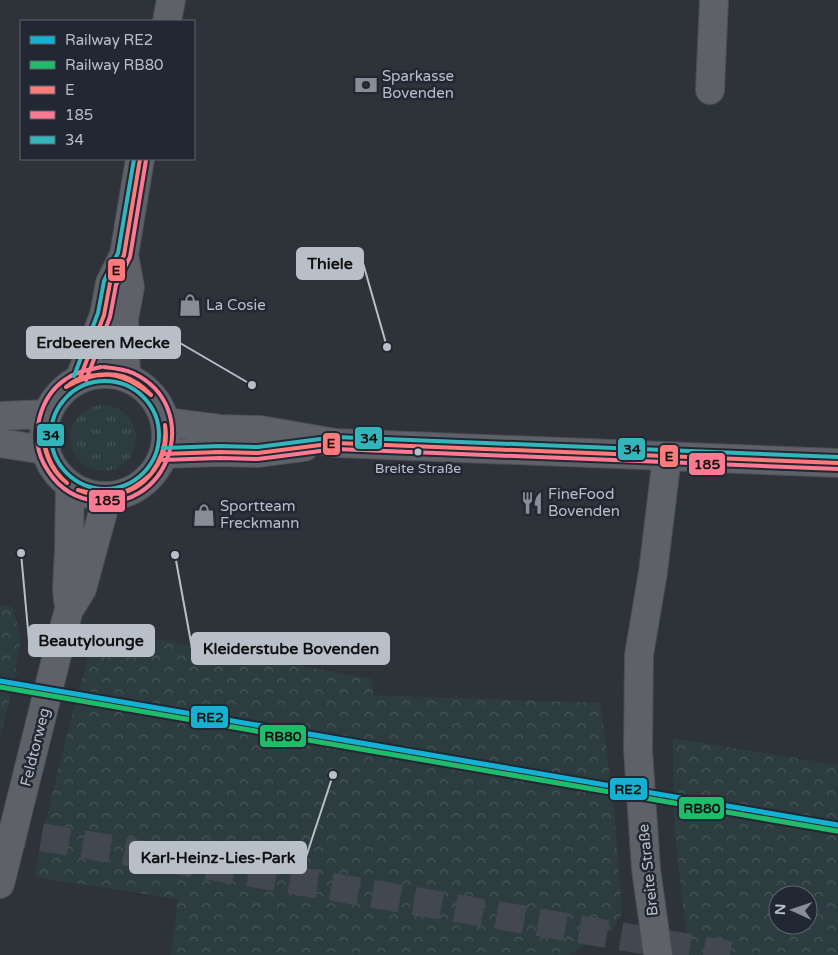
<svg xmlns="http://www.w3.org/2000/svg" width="838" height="955" viewBox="0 0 838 955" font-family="'Varela Round',sans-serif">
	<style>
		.grass { fill: url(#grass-tufts) }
		.forest { fill: url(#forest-crowns); fill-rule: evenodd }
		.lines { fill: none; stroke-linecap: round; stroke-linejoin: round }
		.trunk-tunnel { stroke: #43474f; stroke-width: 28; stroke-dasharray: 28 14; stroke-linecap: butt }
		.minor-casing { stroke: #4a4d52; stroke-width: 30 }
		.tertiary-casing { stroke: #4a4d52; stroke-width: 30 }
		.minor { stroke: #5e6167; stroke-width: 28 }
		.tertiary { stroke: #5e6167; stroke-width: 28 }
		.bus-1-casing { stroke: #212833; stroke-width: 8 }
		.bus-2-casing { stroke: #212833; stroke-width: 8 }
		.bus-3-casing { stroke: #212833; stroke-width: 8 }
		.bus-1 { stroke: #ff7a7a; stroke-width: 4 }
		.bus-2 { stroke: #fe7a93; stroke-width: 4 }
		.bus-3 { stroke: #33b5bb; stroke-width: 4 }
		.rail-1-casing { stroke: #212833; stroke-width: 9 }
		.rail-2-casing { stroke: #212833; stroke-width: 9 }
		.rail-1 { stroke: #13b2d5; stroke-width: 5 }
		.rail-2 { stroke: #20bc6c; stroke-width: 5 }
		.bus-dot { fill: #b9bfc9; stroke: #212833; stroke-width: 2 }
		.labels { text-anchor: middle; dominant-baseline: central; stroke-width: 5; stroke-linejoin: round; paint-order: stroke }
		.bus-label { font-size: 14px; fill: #b9bfc9; stroke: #212833 }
		.poi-label { font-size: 15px; fill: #b9bfc9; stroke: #212833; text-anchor: start }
		.street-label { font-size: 15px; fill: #b9bfc9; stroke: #212833 }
		.leader { fill: none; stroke: #b9bfc9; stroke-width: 2 }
		.callout-dot { fill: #b9bfc9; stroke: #212833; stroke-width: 2 }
		.callout { fill: #b9bfc9; stroke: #b9bfc9; stroke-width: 2 }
		.callout-label { font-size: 16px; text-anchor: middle; font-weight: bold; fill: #111 }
		.line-badge { stroke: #212833; stroke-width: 2 }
		.pale-badge-label { font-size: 14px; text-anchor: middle; font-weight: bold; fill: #111 }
	</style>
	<defs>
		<pattern id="grass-tufts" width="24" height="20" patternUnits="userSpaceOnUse" patternTransform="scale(1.25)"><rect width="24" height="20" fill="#2c3c3f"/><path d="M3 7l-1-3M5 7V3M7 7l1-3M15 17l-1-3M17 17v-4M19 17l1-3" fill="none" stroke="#485659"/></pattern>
		<pattern id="forest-crowns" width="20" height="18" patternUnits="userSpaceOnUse" patternTransform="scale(1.25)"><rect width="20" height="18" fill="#2c3c3f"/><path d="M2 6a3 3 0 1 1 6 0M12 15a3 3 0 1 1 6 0" fill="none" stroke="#485659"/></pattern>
	</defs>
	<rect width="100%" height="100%" fill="#2e3239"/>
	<path class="grass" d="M70 438a33 33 0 1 1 66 0a33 33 0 1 1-66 0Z"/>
	<path class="forest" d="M0,605L13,607L21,640L12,691L0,737Z
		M97,628L372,679L373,695L600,703L613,797L621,899V915L613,930L568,955H171L178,899L34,877C51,793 72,710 97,628Z
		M673,738L838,765V955H689L674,829ZM778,895H808V925H778Z"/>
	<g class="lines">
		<path class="trunk-tunnel" d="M0,830L730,955"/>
		<defs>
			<path id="minor" d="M167,21L171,0
				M710,90L714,0
				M124,255L130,287L124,319L126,377
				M80,378L104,315L110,283L124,255L140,159
				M68,601L67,589L69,551L70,485
				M0,884L63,631L69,610L82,589L107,497
				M658,955L646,869L638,750L639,655L653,572L667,457"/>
			<path id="tertiary" d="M44 435a61 61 0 1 1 122 0a61 61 0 1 1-122 0Z
				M0,416L47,414
				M165,422L220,429L260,430L336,443L838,463
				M0,443L45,450
				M163,454L220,452L258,453L304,447"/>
		</defs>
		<use href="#minor" class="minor-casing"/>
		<use href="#tertiary" class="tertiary-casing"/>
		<use href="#minor" class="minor"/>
		<use href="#tertiary" class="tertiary"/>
		<defs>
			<path id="bus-1" d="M80,378L104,315L110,283L124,255L140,159
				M66,387C73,381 81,377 90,376C116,371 133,376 151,395
				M66,387C100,368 121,371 151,395
				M44,441C47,458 54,472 67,483
				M44,441C45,457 54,473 67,483
				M163,454L220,452L258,453L336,443L838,463
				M151,474C162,459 167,444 165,425
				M151,474C163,460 168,443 165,425
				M78,490C110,499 126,497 151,474
				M78,490C104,501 133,496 151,474"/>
			<path id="bus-2" d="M101,367C89,370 77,371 66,379C40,396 29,436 44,464C54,483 69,496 90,500C168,518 206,407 133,373C124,369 114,368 104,367
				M86,380L110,317L116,285L130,257L146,160
				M163,460L220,458L258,459L336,449L838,469"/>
			<path id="bus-3" d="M74,376L98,313L104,281L118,253L134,159
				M51 435a54 54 0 1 1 108 0a54 54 0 1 1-108 0Z
				M163,448L220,446L258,447L336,437L838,457"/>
		</defs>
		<use href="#bus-1" class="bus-1-casing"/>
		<use href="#bus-2" class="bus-2-casing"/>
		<use href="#bus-3" class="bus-3-casing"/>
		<use href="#bus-1" class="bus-1"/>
		<use href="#bus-2" class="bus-2"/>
		<use href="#bus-3" class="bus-3"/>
		<defs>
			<path id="rail-1" d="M0,681L838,825"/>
			<path id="rail-2" d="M0,687L837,831"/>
		</defs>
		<use href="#rail-1" class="rail-1-casing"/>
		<use href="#rail-2" class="rail-2-casing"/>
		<use href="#rail-1" class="rail-1"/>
		<use href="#rail-2" class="rail-2"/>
	</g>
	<defs>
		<symbol id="bank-bare" viewBox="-9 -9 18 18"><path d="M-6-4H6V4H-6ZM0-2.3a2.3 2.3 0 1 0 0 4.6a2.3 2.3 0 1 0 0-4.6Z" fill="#888e97" stroke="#212833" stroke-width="2.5" paint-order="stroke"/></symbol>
		<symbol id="shop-bare" viewBox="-9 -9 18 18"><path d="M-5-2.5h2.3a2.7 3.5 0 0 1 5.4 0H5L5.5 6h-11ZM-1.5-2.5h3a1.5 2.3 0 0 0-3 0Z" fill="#888e97" stroke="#212833" stroke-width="2.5" paint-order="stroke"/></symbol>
		<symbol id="restaurant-bare" viewBox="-9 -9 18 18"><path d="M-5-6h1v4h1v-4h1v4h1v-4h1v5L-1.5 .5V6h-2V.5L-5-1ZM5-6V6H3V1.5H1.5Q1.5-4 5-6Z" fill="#888e97" stroke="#212833" stroke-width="2.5" paint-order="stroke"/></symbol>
	</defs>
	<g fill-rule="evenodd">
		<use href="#bank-bare" x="350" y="69" width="32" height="32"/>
		<use href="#shop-bare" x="174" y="289" width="32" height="32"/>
		<use href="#restaurant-bare" x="516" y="487" width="32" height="32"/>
		<use href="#shop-bare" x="188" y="499" width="32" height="32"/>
	</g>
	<circle class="bus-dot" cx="418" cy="452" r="4.5"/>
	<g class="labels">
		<g class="bus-label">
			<text x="418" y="468">Breite Straße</text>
		</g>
		<g class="poi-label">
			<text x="382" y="76">Sparkasse<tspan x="382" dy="17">Bovenden</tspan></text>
			<text x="206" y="305">La Cosie</text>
			<text x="548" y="494">FineFood<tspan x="548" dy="17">Bovenden</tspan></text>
			<text x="220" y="506">Sportteam<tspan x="220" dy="17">Freckmann</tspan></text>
		</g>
		<g class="street-label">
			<text transform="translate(35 747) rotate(-76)">Feldtorweg</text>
			<text transform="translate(648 870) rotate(-96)">Breite Straße</text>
		</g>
	</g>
	<path class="leader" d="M387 347L363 263M252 385L180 343M21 553L29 641M175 555L192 648M333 775L306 857"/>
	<g class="callout-dot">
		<circle cx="387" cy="347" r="5"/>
		<circle cx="252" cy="385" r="5"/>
		<circle cx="21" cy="553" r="5"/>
		<circle cx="175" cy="555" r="5"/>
		<circle cx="333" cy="775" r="5"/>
	</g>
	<g class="callout">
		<rect x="297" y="248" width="66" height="31" rx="5"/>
		<rect x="27" y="327" width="153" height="31" rx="5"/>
		<rect x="29" y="625" width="125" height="31" rx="5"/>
		<rect x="192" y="633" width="197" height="31" rx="5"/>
		<rect x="130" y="842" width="176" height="31" rx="5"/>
	</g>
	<g class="callout-label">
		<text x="330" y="269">Thiele</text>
		<text x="103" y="348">Erdbeeren Mecke</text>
		<text x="91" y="646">Beautylounge</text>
		<text x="291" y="654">Kleiderstube Bovenden</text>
		<text x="218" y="863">Karl-Heinz-Lies-Park</text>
	</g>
	<g class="line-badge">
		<rect x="107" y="258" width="19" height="24" rx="5" fill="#ff7a7a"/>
		<rect x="36" y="423" width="29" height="24" rx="5" fill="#33b5bb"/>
		<rect x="354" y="426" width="29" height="24" rx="5" fill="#33b5bb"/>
		<rect x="322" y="432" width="19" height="24" rx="5" fill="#ff7a7a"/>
		<rect x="617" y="437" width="29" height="24" rx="5" fill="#33b5bb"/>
		<rect x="659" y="444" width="20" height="24" rx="5" fill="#ff7a7a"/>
		<rect x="688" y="452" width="38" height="24" rx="5" fill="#fe7a93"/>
		<rect x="88" y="489" width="38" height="24" rx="5" fill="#fe7a93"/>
		<rect x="190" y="705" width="39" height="24" rx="5" fill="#13b2d5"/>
		<rect x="259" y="724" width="48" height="24" rx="5" fill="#20bc6c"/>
		<rect x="609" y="777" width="39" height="24" rx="5" fill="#13b2d5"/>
		<rect x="678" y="796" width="47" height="24" rx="5" fill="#20bc6c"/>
	</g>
	<g class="pale-badge-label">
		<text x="116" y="275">E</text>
		<text x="51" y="440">34</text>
		<text x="369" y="443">34</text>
		<text x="331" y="448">E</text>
		<text x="632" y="454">34</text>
		<text x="669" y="461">E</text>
		<text x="707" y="469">185</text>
		<text x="107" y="505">185</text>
		<text x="210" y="722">RE2</text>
		<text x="283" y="741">RB80</text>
		<text x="628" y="794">RE2</text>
		<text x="702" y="813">RB80</text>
	</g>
	<rect x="20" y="20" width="175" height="140" fill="#212833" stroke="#5e646f"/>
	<rect x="30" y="36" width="25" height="8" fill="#13b2d5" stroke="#5e646f"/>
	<text x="65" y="45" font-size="15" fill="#b9bfc9">Railway RE2</text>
	<rect x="30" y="61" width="25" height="8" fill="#20bc6c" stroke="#5e646f"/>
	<text x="65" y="70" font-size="15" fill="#b9bfc9">Railway RB80</text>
	<rect x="30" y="86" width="25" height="8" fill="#ff7a7a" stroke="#5e646f"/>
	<text x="65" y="95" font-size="15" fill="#b9bfc9">E</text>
	<rect x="30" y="111" width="25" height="8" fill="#fe7a93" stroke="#5e646f"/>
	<text x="65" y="120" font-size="15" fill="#b9bfc9">185</text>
	<rect x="30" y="136" width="25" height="8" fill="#33b5bb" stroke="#5e646f"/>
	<text x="65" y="145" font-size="15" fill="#b9bfc9">34</text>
	<g transform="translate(793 910) rotate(273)"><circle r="24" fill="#212833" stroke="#5e646f"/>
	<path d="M0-4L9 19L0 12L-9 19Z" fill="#888e97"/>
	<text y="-8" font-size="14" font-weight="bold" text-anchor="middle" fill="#b9bfc9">N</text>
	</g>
</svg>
